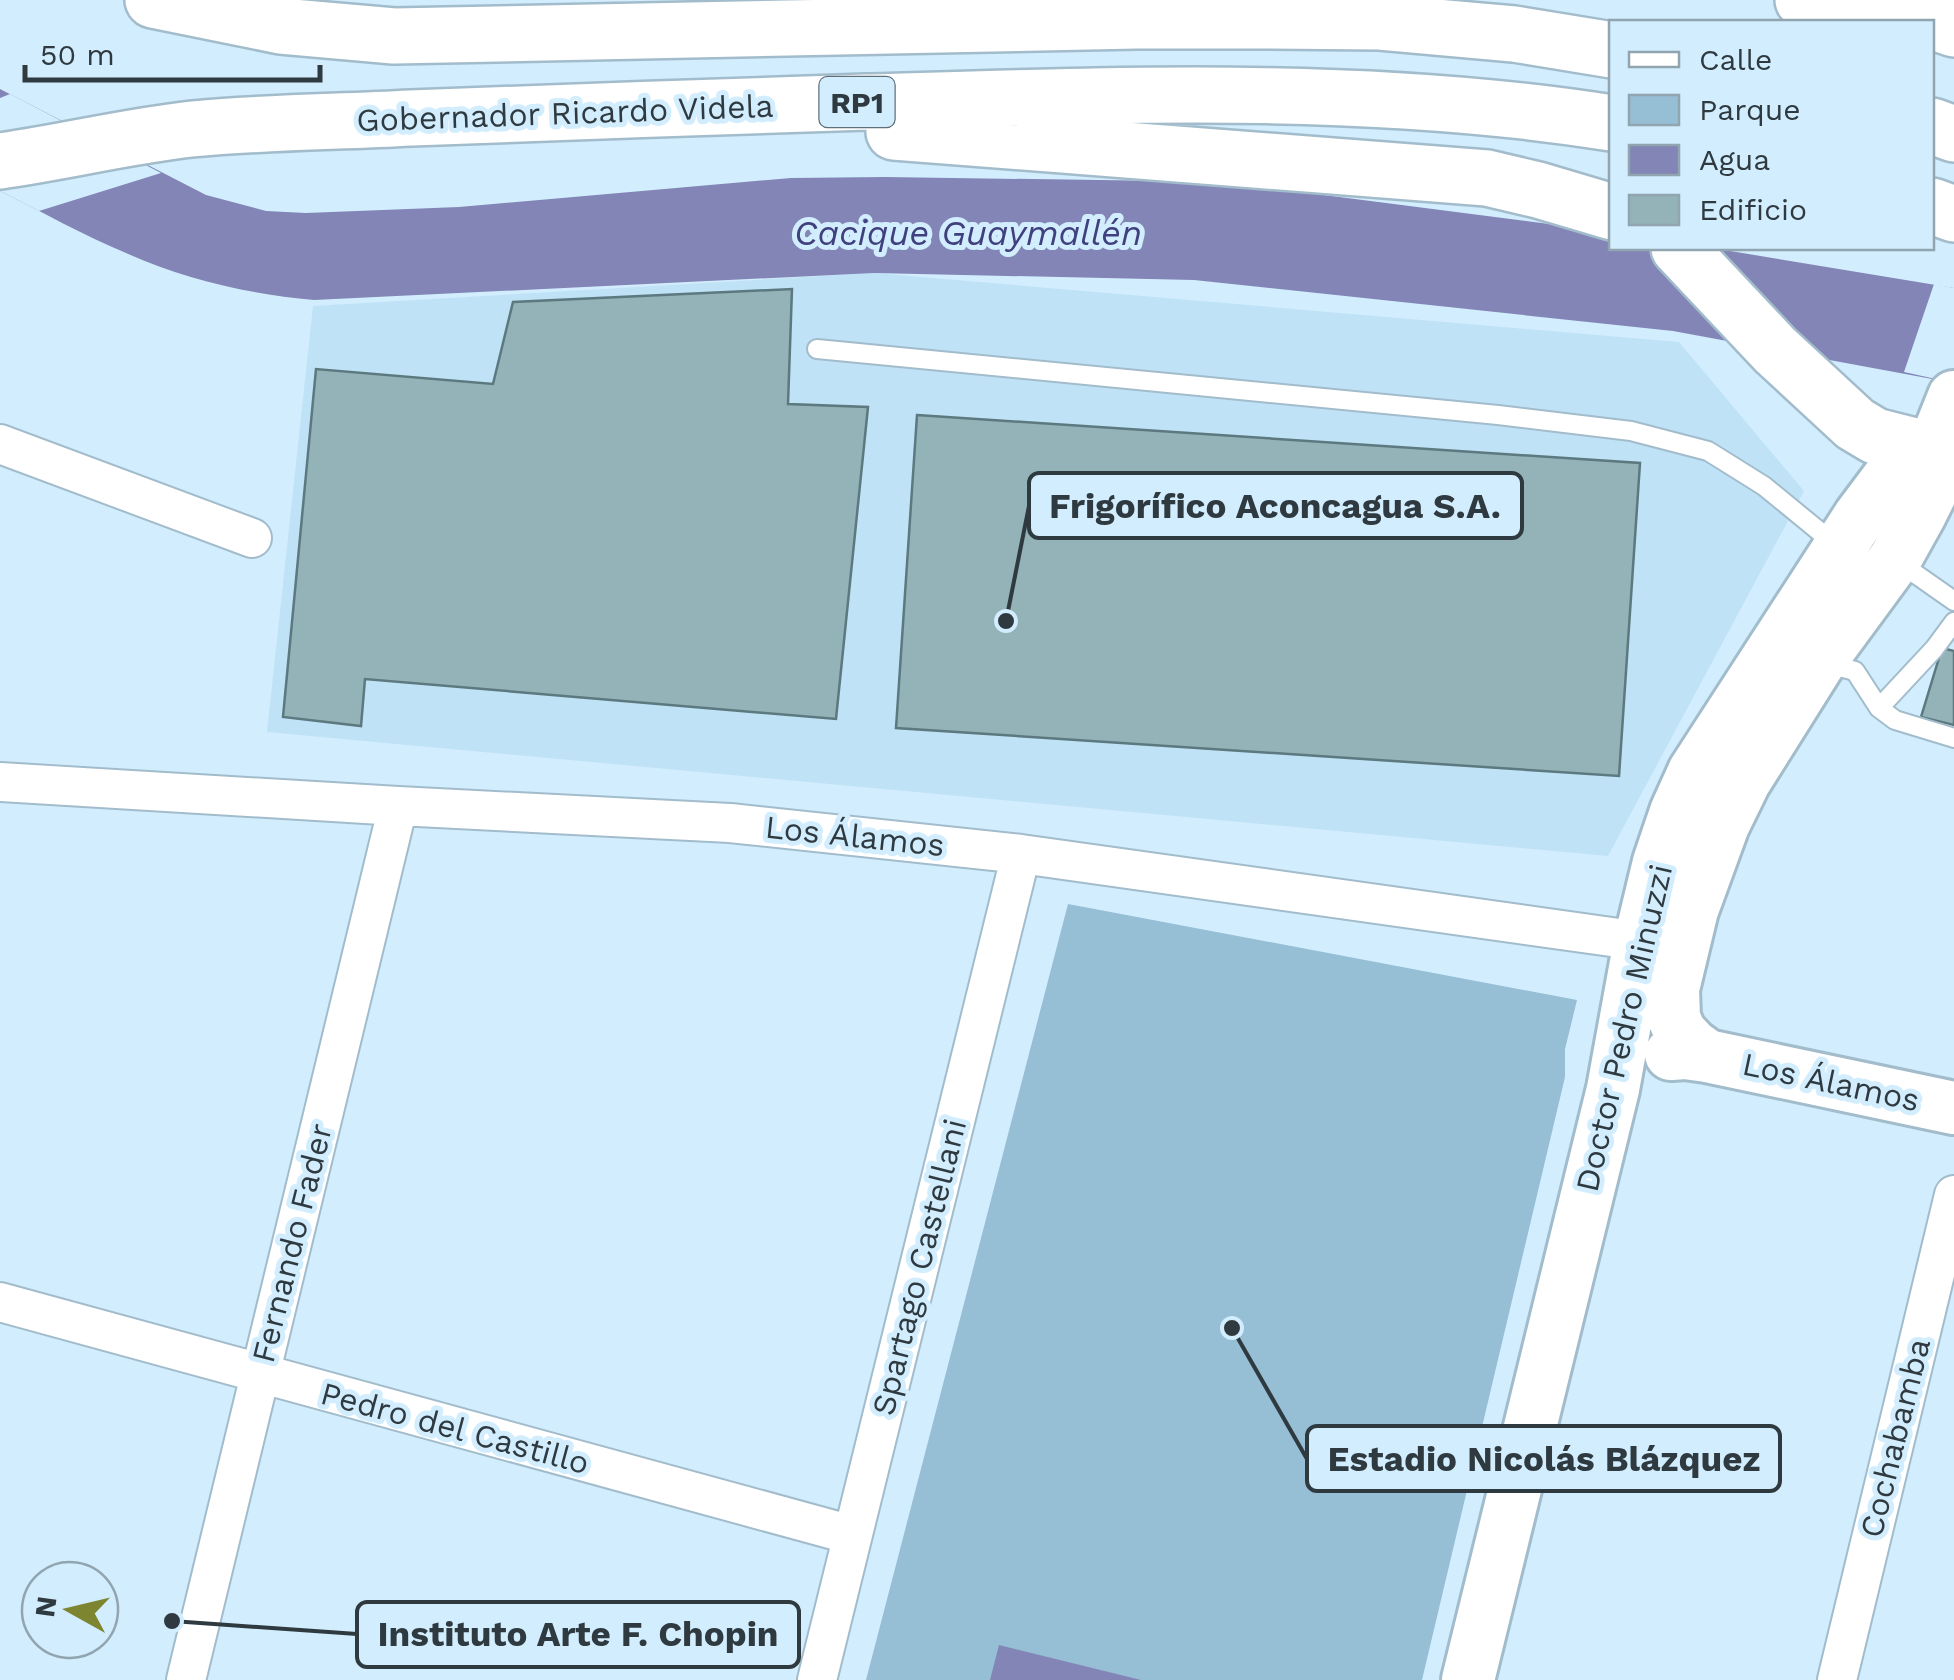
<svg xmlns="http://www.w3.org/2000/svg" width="1954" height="1680" viewBox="0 0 1954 1680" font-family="'Work Sans',sans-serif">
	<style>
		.built { fill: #c0e2f6 }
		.green { fill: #96bed5 }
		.water { fill: #8285b5 }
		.pier { fill: #d2edfd }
		.building { fill: #93b3b8; stroke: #5b797e; stroke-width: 2.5 }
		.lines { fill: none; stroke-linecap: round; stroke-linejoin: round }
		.lane-casing { stroke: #a2bccb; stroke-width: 22 }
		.street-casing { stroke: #a2bccb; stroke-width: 42 }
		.secondary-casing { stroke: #a2bccb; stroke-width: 58 }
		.highway-casing { stroke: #a2bccb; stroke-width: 60 }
		.lane { stroke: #fff; stroke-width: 18 }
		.street { stroke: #fff; stroke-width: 38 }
		.secondary { stroke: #fff; stroke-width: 52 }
		.highway { stroke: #fff; stroke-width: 55 }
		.labels { text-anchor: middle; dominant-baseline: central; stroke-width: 10; stroke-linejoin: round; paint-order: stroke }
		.shield { fill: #d2edfd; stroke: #607079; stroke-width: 2.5 }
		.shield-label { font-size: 30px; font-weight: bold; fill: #2f3a40 }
		.street-label { font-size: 32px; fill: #2f3a40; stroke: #d2edfd }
		.water-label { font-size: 35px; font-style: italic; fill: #40407e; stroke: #d2edfd }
		.leader { fill: none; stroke: #2f3a40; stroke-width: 4 }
		.callout-dot { fill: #2f3a40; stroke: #d2edfd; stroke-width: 4 }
		.callout { fill: #d2edfd; stroke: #2f3a40; stroke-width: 4 }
		.callout-label { font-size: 35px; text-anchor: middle; font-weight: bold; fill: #2f3a40 }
	</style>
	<rect width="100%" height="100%" fill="#d2edfd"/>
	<path class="built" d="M874,273L1679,342L1804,491L1608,856L267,732L313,306Z"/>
	<path class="green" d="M1068,904L1577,1000L1565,1049V1077L1422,1680H866Z"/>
	<path class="water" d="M0,89L206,195L266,211L306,213L459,207L791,178L885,177L1166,181L1277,189L1611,232L1612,248H1712L1954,288V383L1673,331L1194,280L874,273L314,300C250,294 185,280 126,253C83,235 42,212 0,191Z
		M999,1645L1141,1680H990Z"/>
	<path class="pier" d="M10,94L161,173L39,211L0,191V98Z
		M1934,284L1954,288V383L1904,372Z"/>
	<path class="building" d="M792,289L788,404L868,407L836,719L365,679L361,726L283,717L316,369L493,384L513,302Z
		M917,415L1640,463L1619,776L896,728Z
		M1942,648L1954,651V725L1921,717Z"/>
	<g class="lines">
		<defs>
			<path id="lane" d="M817,349L1498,415L1631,431L1708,451L1764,486L1836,545
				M1897,561L1954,601
				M1825,663L1855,671L1879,708L1895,720L1954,738
				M1879,708L1934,649L1954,622"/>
			<path id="street" d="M0,444L252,538
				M0,782L398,806L730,823L1021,854L1640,941
				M0,1302L852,1535
				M186,1680L398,806
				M817,1680L1021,854
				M1837,1680L1954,1195"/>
			<path id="secondary" d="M1671,1054L1685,1053L1707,1056L1954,1108
				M1707,1056L1692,1045L1680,1032L1674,1018L1673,989L1692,910L1723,825L1744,782L1820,661L1895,559L1920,514L1932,490V452L1954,397
				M1468,1680L1613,1089L1640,941L1659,862L1676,812L1694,772L1860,516L1896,468L1932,452"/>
			<path id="highway" d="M153,0L281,26L394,36L1136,21H1263L1380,22L1514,34L1612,50
				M1803,0L1890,7L1954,29
				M1932,126L1954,134
				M894,132L1487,178L1538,190L1612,212
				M0,161C64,152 128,136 192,129C265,122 338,122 411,118C563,112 714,107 866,102C1115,95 1365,84 1612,123
				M1932,206L1954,214
				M1679,248L1775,350L1855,424L1875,436L1954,456"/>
		</defs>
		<use href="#lane" class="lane-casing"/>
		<use href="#street" class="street-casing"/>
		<use href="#secondary" class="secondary-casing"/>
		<use href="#highway" class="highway-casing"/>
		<use href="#lane" class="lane"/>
		<use href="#street" class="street"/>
		<use href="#secondary" class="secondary"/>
		<use href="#highway" class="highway"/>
	</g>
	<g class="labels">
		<rect class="shield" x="819.5" y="77" width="75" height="50" rx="8"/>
		<g class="shield-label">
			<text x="857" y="102">RP1</text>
		</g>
		<g class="street-label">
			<text transform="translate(565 113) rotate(-2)">Gobernador Ricardo Videla</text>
			<text transform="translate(855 836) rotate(6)">Los Álamos</text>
			<text transform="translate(1624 1028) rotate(-77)">Doctor Pedro Minuzzi</text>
			<text transform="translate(1831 1082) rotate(12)">Los Álamos</text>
			<text transform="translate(292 1243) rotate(-76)">Fernando Fader</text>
			<text transform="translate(919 1267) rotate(-76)">Spartago Castellani</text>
			<text transform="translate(455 1428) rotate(15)">Pedro del Castillo</text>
			<text transform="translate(1895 1438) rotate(-76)">Cochabamba</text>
		</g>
		<g class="water-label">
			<text x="968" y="233">Cacique Guaymallén</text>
		</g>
	</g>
	<path class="leader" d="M1006 621L1029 506M1232 1328L1307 1459M172 1621L357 1634"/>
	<g class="callout-dot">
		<circle cx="1006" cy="621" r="10"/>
		<circle cx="1232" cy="1328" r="10"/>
		<circle cx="172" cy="1621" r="10"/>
	</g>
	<g class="callout">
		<rect x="1029" y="473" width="493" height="65" rx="10"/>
		<rect x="1307" y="1426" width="473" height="65" rx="10"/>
		<rect x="357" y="1602" width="442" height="65" rx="10"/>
	</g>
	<g class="callout-label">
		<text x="1275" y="518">Frigorífico Aconcagua S.A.</text>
		<text x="1544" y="1471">Estadio Nicolás Blázquez</text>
		<text x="578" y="1646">Instituto Arte F. Chopin</text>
	</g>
	<rect x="1609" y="20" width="325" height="230" fill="#d2edfd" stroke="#91a5b1" stroke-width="2.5"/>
	<rect x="1629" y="52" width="50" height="15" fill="#ffffff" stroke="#91a5b1" stroke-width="2.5"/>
	<text x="1699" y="70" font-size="30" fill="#2f3a40">Calle</text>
	<rect x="1629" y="95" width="50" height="30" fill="#96bed5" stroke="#91a5b1" stroke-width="2.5"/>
	<text x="1699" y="120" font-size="30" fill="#2f3a40">Parque</text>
	<rect x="1629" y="145" width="50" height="30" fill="#8285b5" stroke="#91a5b1" stroke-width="2.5"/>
	<text x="1699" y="170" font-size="30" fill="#2f3a40">Agua</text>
	<rect x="1629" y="195" width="50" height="30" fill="#93b3b8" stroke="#91a5b1" stroke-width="2.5"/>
	<text x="1699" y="220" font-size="30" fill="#2f3a40">Edificio</text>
	<g transform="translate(70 1610) rotate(278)"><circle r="48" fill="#d2edfd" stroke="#91a5b1" stroke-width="2.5"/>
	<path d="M0-8L18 38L0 25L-18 38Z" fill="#7d8531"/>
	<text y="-15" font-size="28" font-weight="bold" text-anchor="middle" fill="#2f3a40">N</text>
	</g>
	<path d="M25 65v15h295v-15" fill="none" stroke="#2f3a40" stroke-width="5"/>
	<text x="40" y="65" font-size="30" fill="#2f3a40" stroke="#d2edfd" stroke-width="8" paint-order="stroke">50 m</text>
</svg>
